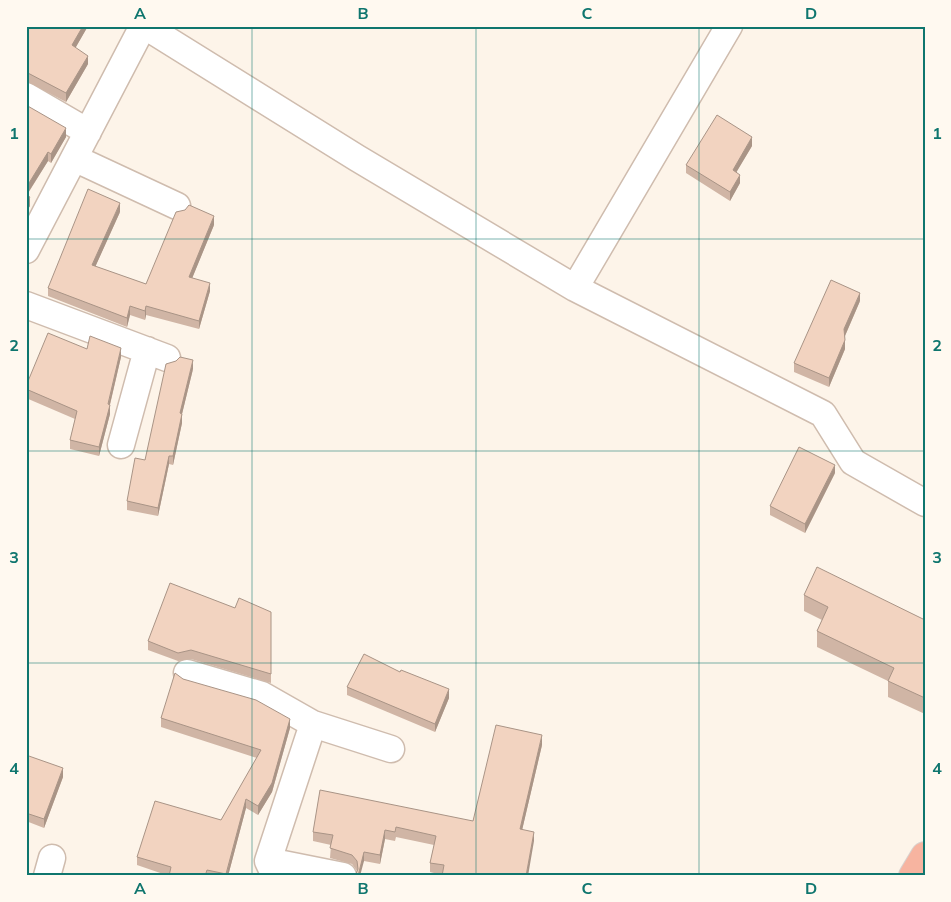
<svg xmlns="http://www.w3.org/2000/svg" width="951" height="902" viewBox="0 0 951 902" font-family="Mulish,sans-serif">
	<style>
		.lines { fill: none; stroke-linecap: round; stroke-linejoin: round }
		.street-casing { stroke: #cfbcae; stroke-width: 29 }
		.highway-casing { stroke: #d9d1cd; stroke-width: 30 }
		.street { stroke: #fff; stroke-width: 26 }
		.highway { stroke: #f7b4a0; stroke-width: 28 }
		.wall { fill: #d0b5a5 }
		.shaded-wall { fill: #a99486 }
		.building { fill: #f2d3c0; stroke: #a99486 }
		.grid { fill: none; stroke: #0f766e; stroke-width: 1; stroke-opacity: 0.55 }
		.neatline { fill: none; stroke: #0f766e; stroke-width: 2 }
		.grid-label { font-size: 16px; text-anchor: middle; font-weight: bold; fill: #0f766e }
	</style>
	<rect width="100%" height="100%" fill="#fdf4e9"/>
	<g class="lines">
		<defs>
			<path id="street" d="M145,26L357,158L575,288L823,414L853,462L925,503
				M26,96L88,132
				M74,158L177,206
				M26,250L143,26
				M575,288L729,26
				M26,305L167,358
				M121,445L147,350
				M187,673L262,695L313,724
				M268,861L343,876
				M47,876L52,858
				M275,876L268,861L313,724L391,749"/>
			<path id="highway" d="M913,876L925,856"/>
		</defs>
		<use href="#street" class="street-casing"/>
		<use href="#highway" class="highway-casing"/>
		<use href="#street" class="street"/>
		<use href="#highway" class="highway"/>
	</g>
	<path class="wall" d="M26,26H88L75,48L88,64L66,102L26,81Z
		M26,105L66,137L51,163L48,161L27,195L30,206L26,212Z
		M752,146L736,172L740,183L730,201L686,173V165Z
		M120,212L95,267L146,284L214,225L192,278L210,291L199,329L146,315L145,320L130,315L127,327L48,296V288Z
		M860,301L845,336V349L829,387L794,372V363Z
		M87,349L121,357L110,405V414L99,456L70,449V440L75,419L26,398V386Z
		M193,369L182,414V423L173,465L169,464L158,516L127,510V501L145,460Z
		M835,473L805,533L770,515V506Z
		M804,595L925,620V714L888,697V681L817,647V631L822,620L804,611Z
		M235,608L271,612V683L191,659L178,661L148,650V641Z
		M183,679L290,728L272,792L258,815L246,808L228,876H169L137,865V857L221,820L257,758L161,727V718Z
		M347,687L449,698L435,732L347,695Z
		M542,745L522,830L534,841L442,875L430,872V863L434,845L396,837L395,841L385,839L380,864L364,861L357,871L352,864L330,858L331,845L313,841V832L473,821Z
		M26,755L63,777L44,828L26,821Z"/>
	<path class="shaded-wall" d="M83,26H88L72,54V45Z
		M88,56V64L66,102V93Z
		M66,128V137L51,163V154Z
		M752,137V146L733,178V170Z
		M48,152V161L26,196V188Z
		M740,175V183L730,201V192Z
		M30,197V206L26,212V203Z
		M120,203V212L92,274V265Z
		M214,216V225L189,286V277Z
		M210,283V291L199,329V321Z
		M860,293V301L844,338V329Z
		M130,306V315L127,327V318Z
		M146,306V315L145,320V311Z
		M845,340V349L829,387V378Z
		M121,348V357L109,408L110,405V414L99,456V447Z
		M193,360V369L182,414V423L173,465V456L180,413Z
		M169,456V464L158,516V508Z
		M835,465V473L805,533V524Z
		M449,689V698L435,732V724Z
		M290,719V728L272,792L258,815V806Z
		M542,735V745L520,839V829Z
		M63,768V777L44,828V819Z
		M246,799V808L228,876H226Z
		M385,830V839L380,864V855Z
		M534,832V841L528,876H526Z
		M364,852V861L360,876H358Z"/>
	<path class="building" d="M26,26H83L72,45L88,56L66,93L26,72Z
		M26,105L66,128L51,154L48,152L26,188Z
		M717,115L752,137L733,170L740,175L730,192L686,165Z
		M88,189L120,203L92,265L146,284L176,212L185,210L189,205L214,216L189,277L210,283L199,321L146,306L145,311L130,306L127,318L48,288Z
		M26,195L30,197L26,203Z
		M831,280L860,293L844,329L845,340L829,378L794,363Z
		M48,333L87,349L90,336L121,348L108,404L110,405L99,447L70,440L77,411L26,389V386Z
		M180,357L193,360L180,413L182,414L173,456H169L158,508L127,501L135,458L145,460L166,364L176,361Z
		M799,447L835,465L805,524L770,506Z
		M817,567L925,620V698L888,681L894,668L817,631L828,607L804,595Z
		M170,583L235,608L239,598L271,612V674L191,650L178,653L148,641Z
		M364,654L400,672L401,670L449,689L435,724L347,687Z
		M175,673L183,679L256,700L290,719L272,783L258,806L246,799L226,874L207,870L205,876H169L171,867L137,857L155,801L221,820L261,750L161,718Z
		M496,725L542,735L520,829L534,832L526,876H442L444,865L430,863L436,836L396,827L395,832L385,830L380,855L364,852L358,876H355L358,869L357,861L352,855L330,848L333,835L313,832L320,790L473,821Z
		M26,755L63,768L44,819L26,813Z"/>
	<path class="grid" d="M252,26V876M476,26V876M699,26V876M26,239H925M26,451H925M26,663H925"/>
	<rect width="951" height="902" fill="none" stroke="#fff9f0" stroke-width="55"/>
	<rect x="28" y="28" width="896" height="846" class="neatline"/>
	<g class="grid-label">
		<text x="140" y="19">A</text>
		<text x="363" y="19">B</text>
		<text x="587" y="19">C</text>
		<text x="811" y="19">D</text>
		<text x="14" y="139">1</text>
		<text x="937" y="139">1</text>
		<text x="14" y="351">2</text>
		<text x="937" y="351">2</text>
		<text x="14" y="563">3</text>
		<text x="937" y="563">3</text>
		<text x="14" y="774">4</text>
		<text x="937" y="774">4</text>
		<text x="140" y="894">A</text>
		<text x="363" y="894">B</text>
		<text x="587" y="894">C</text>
		<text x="811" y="894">D</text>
	</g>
</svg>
